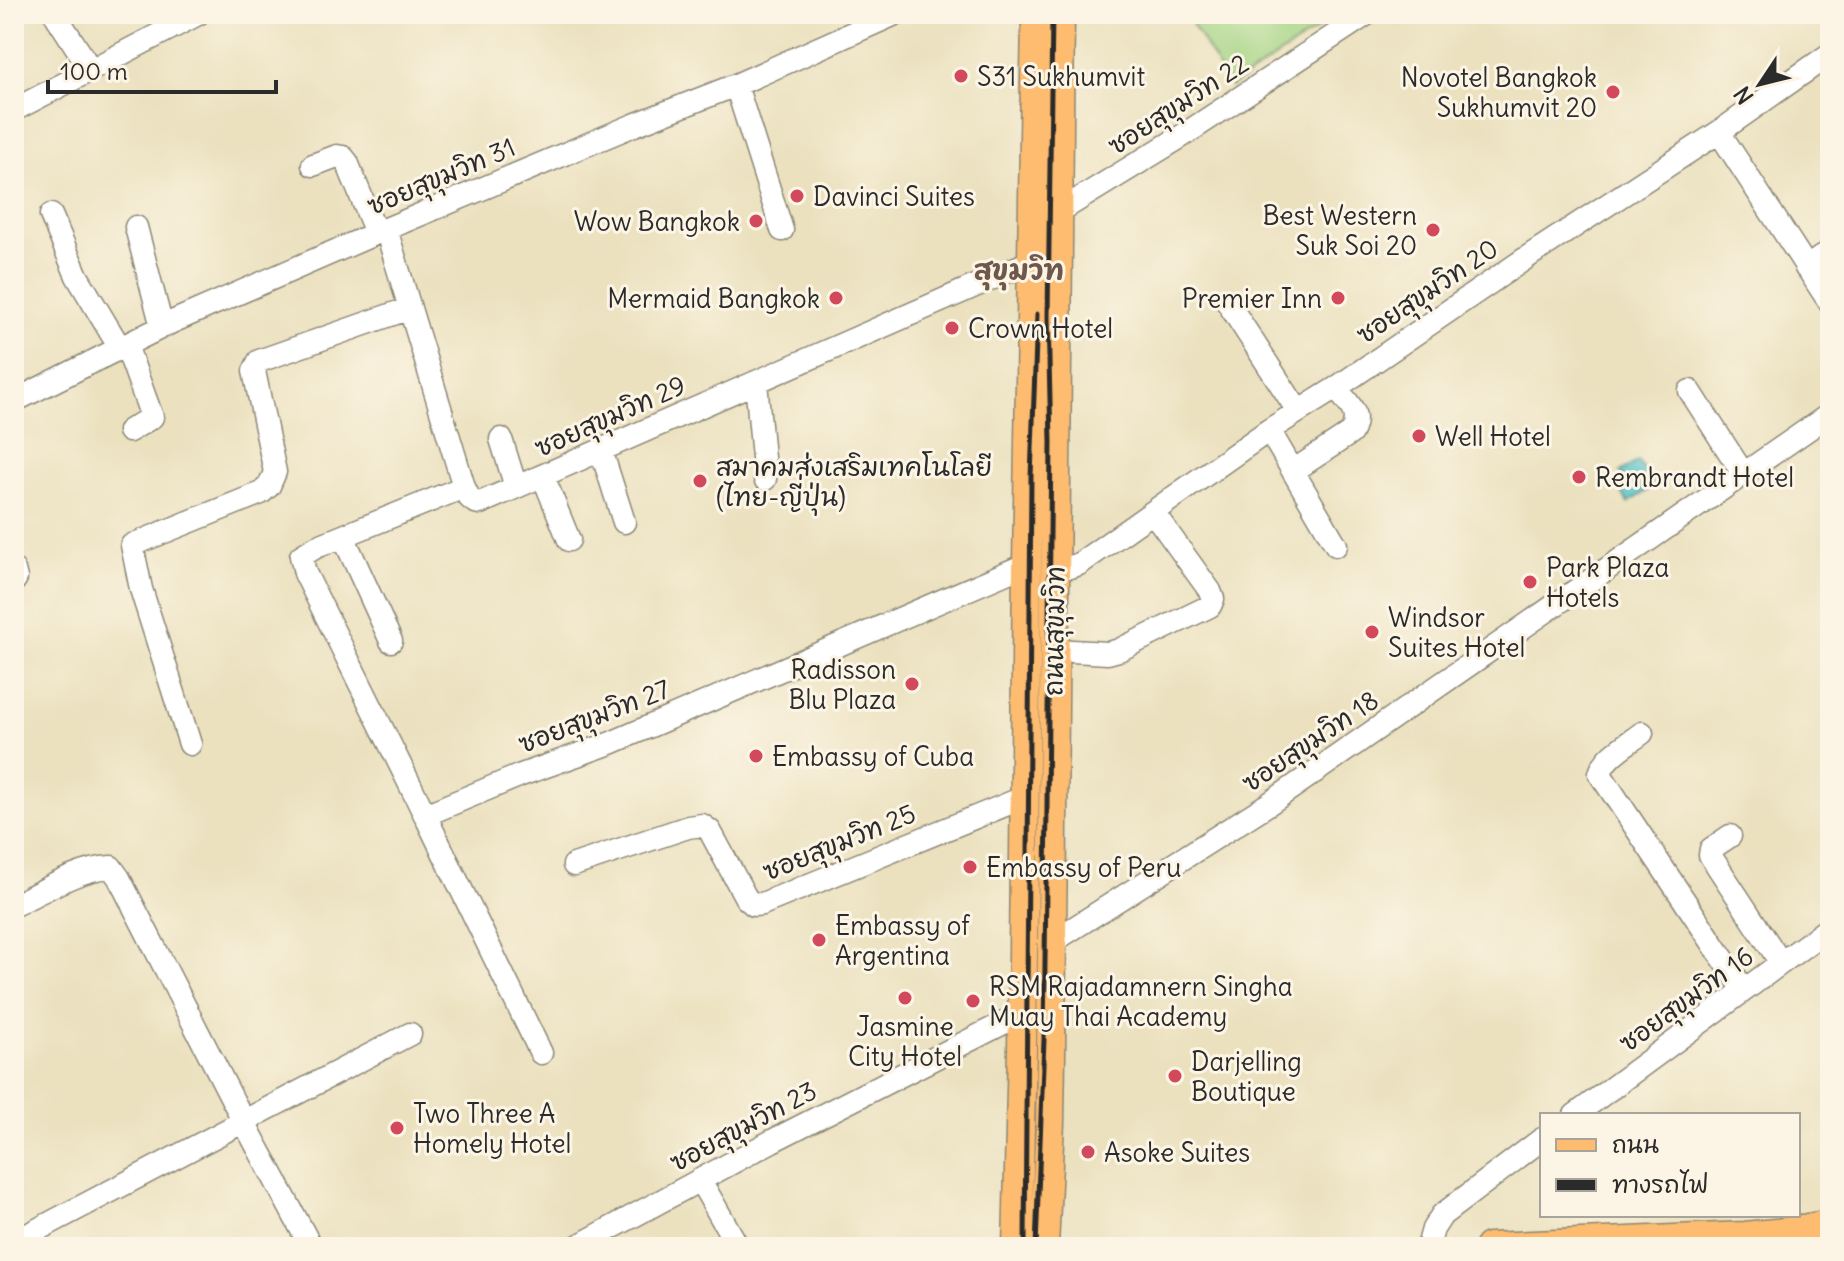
<svg xmlns="http://www.w3.org/2000/svg" width="1844" height="1261" viewBox="0 0 1844 1261" font-family="Delius,'Playpen Sans Thai',sans-serif">
	<style>
		.green { fill: #a3d483; stroke: #678057; stroke-width: 2 }
		.water { fill: #53c1c8; stroke: #3f767a; stroke-width: 2 }
		.lines { fill: none; stroke-linecap: round; stroke-linejoin: round }
		.minor-casing { stroke: #8b8675; stroke-width: 25 }
		.major-casing { stroke: #8b8675; stroke-width: 31 }
		.minor { stroke: #fff; stroke-width: 22 }
		.major { stroke: #fdbc6f; stroke-width: 28 }
		.rail { stroke: #2b2b2b; stroke-width: 5 }
		.poi-dot { fill: #d1495b; stroke: #fcf5e5; stroke-width: 3 }
		.labels { text-anchor: middle; dominant-baseline: central; stroke-width: 6; stroke-linejoin: round; paint-order: stroke }
		.poi-label { font-size: 26px; fill: #2b2b2b; stroke: #fcf5e5; text-anchor: start }
		.street-label { font-size: 26px; fill: #2b2b2b; stroke: #fcf5e5 }
		.neighbourhood-label { font-size: 28px; font-weight: bold; fill: #6e584c; stroke: #fcf5e5 }
	</style>
	<rect width="100%" height="100%" fill="#fcf5e5"/>
	<filter id="ink" filterUnits="userSpaceOnUse"><feTurbulence type="fractalNoise" baseFrequency=".0125" numOctaves="2"/><feDisplacementMap in="SourceGraphic" scale="16" xChannelSelector="R" yChannelSelector="G"/><feConvolveMatrix kernelMatrix="1 2 1 2 8 2 1 2 1" color-interpolation-filters="sRGB"/></filter>
	<filter id="wash" filterUnits="userSpaceOnUse"><feTurbulence type="fractalNoise" baseFrequency=".006" numOctaves="4" result="noise"/><feDisplacementMap in="SourceGraphic" scale="32" xChannelSelector="R" yChannelSelector="G"/><feGaussianBlur stdDeviation="1.8" result="paint"/><feColorMatrix in="noise" values="0 0 0 0 0 0 0 0 0 0 0 0 0 0 0 0 0 1.4 0 .05"/><feComposite in="paint" operator="in"/></filter>
	<g filter="url(#wash)">
		<rect width="100%" height="100%" fill="#ebe1bf"/>
		<path class="green" d="M1186,14H1340L1231,87Z"/>
		<path class="water" d="M1638,461L1654,486L1628,503L1620,490L1628,485L1620,472Z"/>
	</g>
	<g filter="url(#ink)">
		<g class="lines">
			<defs>
				<path id="minor" d="M55,14L91,70
					M736,85L782,230
					M14,110L198,14
					M1719,132L1830,303
					M313,165L337,156L343,157L347,162L376,233
					M1058,212L1182,136L1367,14
					M51,215L77,276L120,348
					M136,227L162,327
					M386,229L464,487C468,496 470,502 480,503L1032,261
					M1806,268L1830,251
					M1226,300L1298,411
					M126,345L152,417L129,431
					M756,382L765,479
					M1690,391L1744,475
					M14,401L172,322L386,229L634,125L736,85L895,14
					M1269,430L1336,545
					M501,439L516,487
					M601,450L624,522
					M1293,471L1351,433C1362,412 1348,404 1336,388
					M543,476L569,540
					M343,536L391,641
					M1055,566L1071,567L1079,564L1269,430L1336,388L1532,254L1719,132L1830,54
					M14,570L16,578L14,581
					M1054,650L1108,653L1119,650L1210,606L1213,599L1210,591L1153,512
					M1642,733C1628,744 1604,756 1600,774L1744,990
					M190,744L141,589L132,545L261,493L269,486L275,472L254,371L259,361L410,308
					M425,815L305,573L301,556L316,547L464,487
					M1730,836L1711,849L1710,855L1781,963
					M574,865L688,827L702,825L710,831L746,898L754,905L762,904L1025,797
					M14,905C44,891 77,869 111,867L119,878L243,1120L311,1247
					M1052,942L1270,803L1830,414
					M541,1053L425,815L521,775L611,743L1027,564
					M1575,1115L1830,927
					M700,1180L738,1247
					M14,1242L410,1034
					M576,1247L772,1141L1023,1013
					M1428,1247L1433,1229L1442,1215L1542,1139"/>
				<path id="major" d="M1017,1247L1022,1049L1027,564L1036,14
					M1044,1247L1050,1123L1051,1057L1060,14
					M1489,1247L1745,1236L1785,1232L1830,1224"/>
			</defs>
			<use href="#minor" class="minor-casing"/>
			<use href="#major" class="major-casing"/>
			<use href="#minor" class="minor"/>
			<use href="#major" class="major"/>
			<path class="rail" d="M1025,1247L1031,477L1037,314
				M1036,1247L1044,1039L1047,806L1051,442L1048,317L1052,14"/>
		</g>
	</g>
	<g class="poi-dot">
		<circle cx="961" cy="76" r="8"/>
		<circle cx="1613" cy="92" r="8"/>
		<circle cx="797" cy="196" r="8"/>
		<circle cx="756" cy="221" r="8"/>
		<circle cx="1433" cy="230" r="8"/>
		<circle cx="836" cy="298" r="8"/>
		<circle cx="1338" cy="298" r="8"/>
		<circle cx="952" cy="328" r="8"/>
		<circle cx="1419" cy="436" r="8"/>
		<circle cx="1579" cy="477" r="8"/>
		<circle cx="700" cy="481" r="8"/>
		<circle cx="1530" cy="582" r="8"/>
		<circle cx="1372" cy="632" r="8"/>
		<circle cx="912" cy="684" r="8"/>
		<circle cx="756" cy="756" r="8"/>
		<circle cx="970" cy="867" r="8"/>
		<circle cx="819" cy="940" r="8"/>
		<circle cx="905" cy="998" r="8"/>
		<circle cx="973" cy="1001" r="8"/>
		<circle cx="1175" cy="1076" r="8"/>
		<circle cx="397" cy="1128" r="8"/>
		<circle cx="1088" cy="1152" r="8"/>
	</g>
	<g class="labels">
		<g class="poi-label">
			<text x="977" y="76">S31 Sukhumvit</text>
			<text x="1597" y="77" text-anchor="end">Novotel Bangkok<tspan x="1597" dy="30">Sukhumvit 20</tspan></text>
			<text x="813" y="196">Davinci Suites</text>
			<text x="1417" y="215" text-anchor="end">Best Western<tspan x="1417" dy="30">Suk Soi 20</tspan></text>
			<text x="740" y="221" text-anchor="end">Wow Bangkok</text>
			<text x="820" y="298" text-anchor="end">Mermaid Bangkok</text>
			<text x="1322" y="298" text-anchor="end">Premier Inn</text>
			<text x="968" y="328">Crown Hotel</text>
			<text x="1435" y="436">Well Hotel</text>
			<text x="716" y="466">สมาคมส่งเสริมเทคโนโลยี<tspan x="716" dy="30">(ไทย-ญี่ปุ่น)</tspan></text>
			<text x="1595" y="477">Rembrandt Hotel</text>
			<text x="1546" y="567">Park Plaza<tspan x="1546" dy="30">Hotels</tspan></text>
			<text x="1388" y="617">Windsor<tspan x="1388" dy="30">Suites Hotel</tspan></text>
			<text x="896" y="669" text-anchor="end">Radisson<tspan x="896" dy="30">Blu Plaza</tspan></text>
			<text x="772" y="756">Embassy of Cuba</text>
			<text x="986" y="867">Embassy of Peru</text>
			<text x="835" y="925">Embassy of<tspan x="835" dy="30">Argentina</tspan></text>
			<text x="989" y="986">RSM Rajadamnern Singha<tspan x="989" dy="30">Muay Thai Academy</tspan></text>
			<text x="905" y="1026" text-anchor="middle">Jasmine<tspan x="905" dy="30">City Hotel</tspan></text>
			<text x="1191" y="1061">Darjelling<tspan x="1191" dy="30">Boutique</tspan></text>
			<text x="413" y="1113">Two Three A<tspan x="413" dy="30">Homely Hotel</tspan></text>
			<text x="1104" y="1152">Asoke Suites</text>
		</g>
		<g class="street-label">
			<text transform="translate(1178 104) rotate(-33)">ซอยสุขุมวิท 22</text>
			<text transform="translate(441 176) rotate(-23)">ซอยสุขุมวิท 31</text>
			<text transform="translate(1427 291) rotate(-34)">ซอยสุขุมวิท 20</text>
			<text transform="translate(610 416) rotate(-24)">ซอยสุขุมวิท 29</text>
			<text transform="translate(1054 631) rotate(-89)">ถนนสุขุมวิท</text>
			<text transform="translate(594 716) rotate(-21)">ซอยสุขุมวิท 27</text>
			<text transform="translate(1310 741) rotate(-34)">ซอยสุขุมวิท 18</text>
			<text transform="translate(839 842) rotate(-22)">ซอยสุขุมวิท 25</text>
			<text transform="translate(1686 999) rotate(-36)">ซอยสุขุมวิท 16</text>
			<text transform="translate(743 1126) rotate(-28)">ซอยสุขุมวิท 23</text>
		</g>
		<g class="neighbourhood-label">
			<text x="1019" y="270">สุขุมวิท</text>
		</g>
	</g>
	<rect width="1844" height="1261" fill="none" stroke="#fcf5e5" stroke-width="48"/>
	<rect x="1540" y="1113" width="260" height="104" fill="#fcf5e5" stroke="#a8a49b" stroke-width="2"/>
	<rect x="1556" y="1139" width="40" height="12" fill="#fdbc6f" stroke="#a8a49b" stroke-width="2"/>
	<text x="1612" y="1153" font-size="24" fill="#2b2b2b">ถนน</text>
	<rect x="1556" y="1179" width="40" height="12" fill="#2b2b2b" stroke="#a8a49b" stroke-width="2"/>
	<text x="1612" y="1193" font-size="24" fill="#2b2b2b">ทางรถไฟ</text>
	<g transform="translate(1760 84) rotate(235)" stroke="#fcf5e5" stroke-width="6" paint-order="stroke">
	<path d="M0-6L14 30L0 20L-14 30Z" fill="#2b2b2b"/>
	<text y="-12" font-size="22" font-weight="bold" text-anchor="middle" fill="#2b2b2b">N</text>
	</g>
	<path d="M48 80v12h228v-12" fill="none" stroke="#2b2b2b" stroke-width="4"/>
	<text x="60" y="80" font-size="24" fill="#2b2b2b" stroke="#fcf5e5" stroke-width="6" paint-order="stroke">100 m</text>
</svg>
